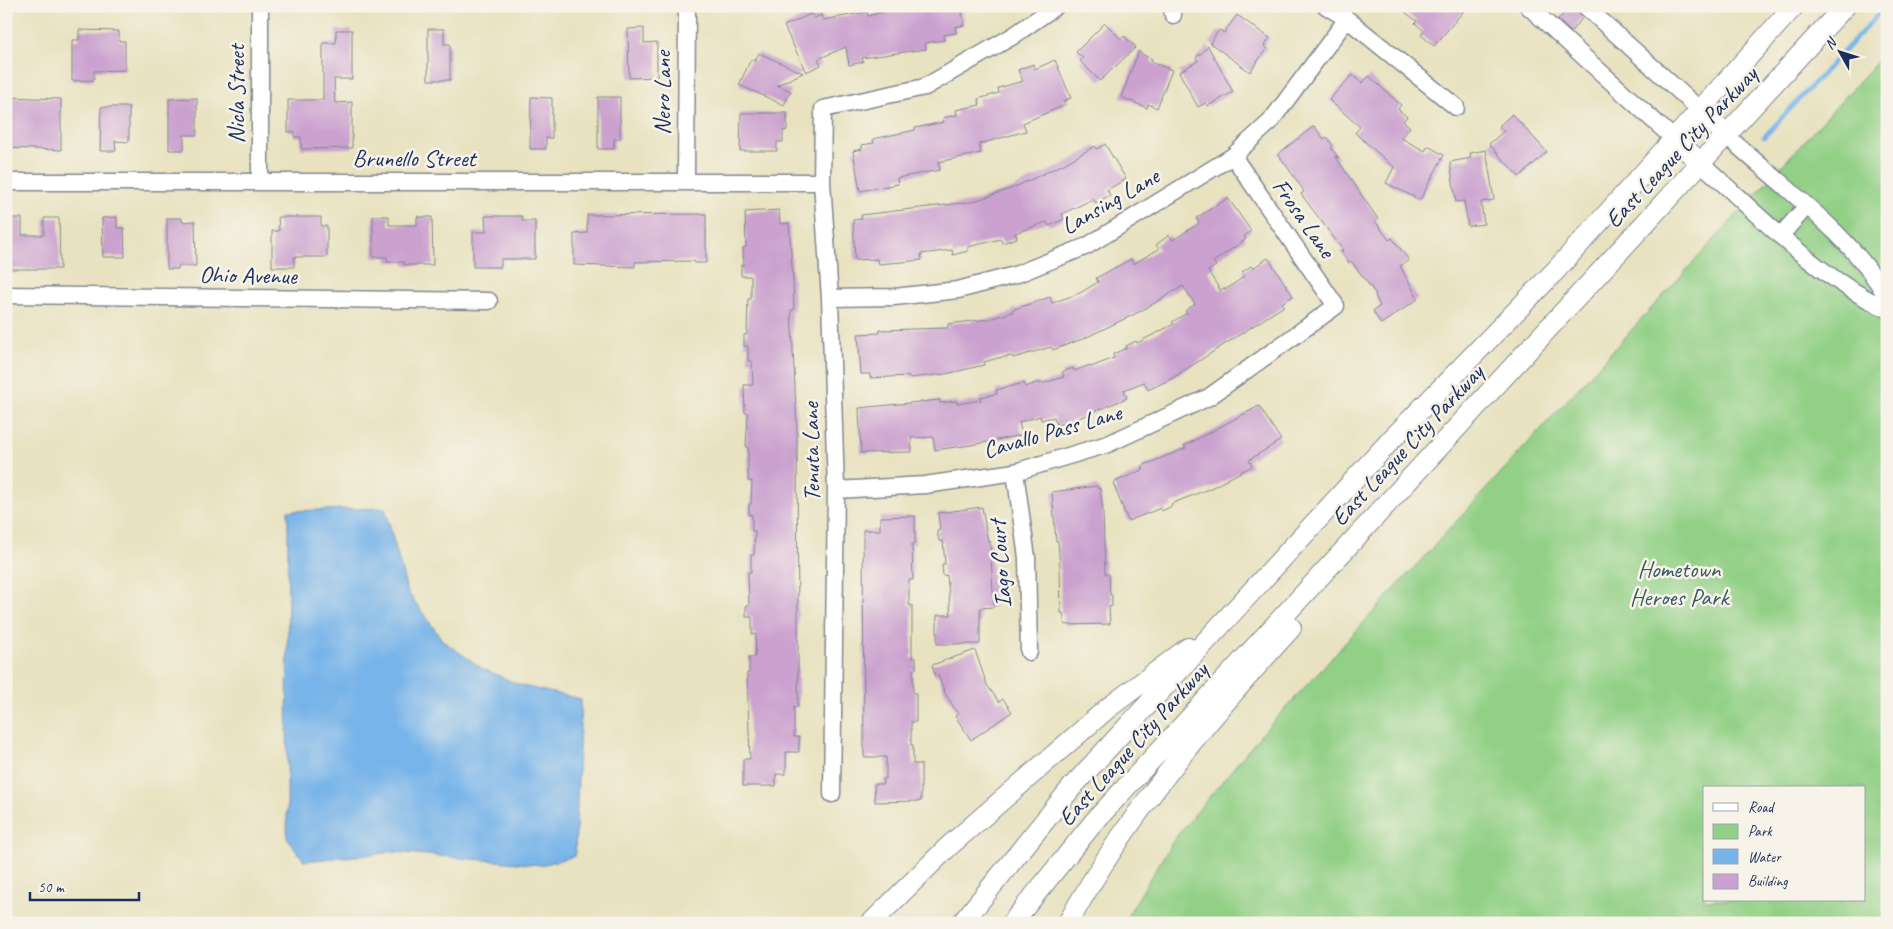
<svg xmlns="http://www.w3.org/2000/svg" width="1893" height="929" viewBox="0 0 1893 929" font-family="Caveat,sans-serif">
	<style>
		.green { fill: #92d086; stroke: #568072; fill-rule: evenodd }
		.water { fill: #77b4e9; stroke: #4972a4 }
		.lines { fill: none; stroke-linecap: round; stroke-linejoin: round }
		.stream { stroke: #77b4e9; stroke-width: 4.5 }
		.building { fill: #caa1cf }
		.minor-casing { stroke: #82888f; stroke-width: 19 }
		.major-casing { stroke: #82888f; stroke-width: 22 }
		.minor { stroke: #fff; stroke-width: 16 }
		.major { stroke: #fff; stroke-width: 20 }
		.labels { text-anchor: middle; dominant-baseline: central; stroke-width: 5; stroke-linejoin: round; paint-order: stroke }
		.street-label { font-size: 24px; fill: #1b2f5e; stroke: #f7f3e8 }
		.park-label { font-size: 24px; fill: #395768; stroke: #f7f3e8 }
	</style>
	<rect width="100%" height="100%" fill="#f7f3e8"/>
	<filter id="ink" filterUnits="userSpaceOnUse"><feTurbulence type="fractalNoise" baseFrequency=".02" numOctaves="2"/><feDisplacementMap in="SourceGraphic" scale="10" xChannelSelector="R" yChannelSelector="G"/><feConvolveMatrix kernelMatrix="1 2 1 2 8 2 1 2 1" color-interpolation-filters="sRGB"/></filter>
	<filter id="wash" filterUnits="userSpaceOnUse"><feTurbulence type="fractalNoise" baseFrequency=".0096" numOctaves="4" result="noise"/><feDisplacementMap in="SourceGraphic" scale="20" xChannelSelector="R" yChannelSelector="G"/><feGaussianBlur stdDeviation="1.12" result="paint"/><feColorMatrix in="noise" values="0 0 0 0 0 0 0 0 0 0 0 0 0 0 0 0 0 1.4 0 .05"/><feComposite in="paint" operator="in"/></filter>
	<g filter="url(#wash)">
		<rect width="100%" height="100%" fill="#e8e2c0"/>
		<path class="green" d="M1887,51V923H1123L1175,838L1260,736ZM1704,788H1864V900H1704Z"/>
		<path class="water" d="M385,508L407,591L443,641L483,669L522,686L581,699L575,856L541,865L394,852L304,861L287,837L288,511Z"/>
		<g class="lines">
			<path class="stream" d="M1764,137L1886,6"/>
		</g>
		<g id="blocks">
			<path class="building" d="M904,6H961L964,25L955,27L956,33L943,35L944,40L925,43L926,49L862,58L863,62L849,65L846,47L818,59L821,65L806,72L784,26L811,14L814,18L821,15L823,20L867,12L868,16Z
				M1397,6H1468L1434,46L1421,35L1424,31L1415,23L1417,21Z
				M1574,6L1583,17L1571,32L1558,20L1568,8L1571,10Z
				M1237,15L1270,38L1264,46L1267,48L1250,72L1210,43L1219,30L1224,33Z
				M1105,23L1121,39L1124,36L1136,47L1100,81L1080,61L1083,58L1076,52Z
				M644,28V43L657,42V77L629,78L628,29Z
				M428,29H444V44H450V80H428Z
				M79,30L119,31V41H125V70L94,71V80L72,81V40H79Z
				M336,30H352V79H334L335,103L352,102V148L301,149V137H294L295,132H288V100H323V43H336Z
				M1208,46L1233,92L1208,106L1206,103L1198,107L1179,72L1198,61L1196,57L1202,53Z
				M1139,51L1145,56L1152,59L1151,62L1172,70L1157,108L1148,104L1147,108L1121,97Z
				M759,53L803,73L777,85L791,91L784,105L739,85L751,59L755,61Z
				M1055,60L1071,98L1063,101L1065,105L1023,123L1026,131L979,144L981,153L938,162L940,170L897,178L898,184L860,191L853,151L862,149V145L874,143L873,139L915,130V128L944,122L943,118L957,115L956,110L980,105L978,99L999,93L998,88L1023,81L1018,70L1033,64L1035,69Z
				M1352,75L1362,83L1369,76L1401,105L1398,109L1407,117L1403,121L1410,127L1401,138L1425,151L1428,146L1444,155L1420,200L1386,183L1394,167L1355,133L1360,127L1329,100Z
				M6,97L61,99V150L6,148Z
				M531,97L552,98V138H546V149H530Z
				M598,97H620V139H614V149H598Z
				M197,98V135H184V150H169V99Z
				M101,107H129V142L115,141L116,151H100Z
				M741,113H787V130L783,131V142H777V151H740Z
				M1512,114L1547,152L1519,177L1489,144L1504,131L1499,126Z
				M1314,126L1324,139L1327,137L1333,146L1331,148L1339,158L1335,156L1378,219L1375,221L1389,240L1392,238L1409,260L1400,266L1418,299L1381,324L1373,311L1380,306L1375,295L1376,294L1351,261L1349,263L1341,252L1343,250L1301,194L1304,192L1302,188L1278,154Z
				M1105,144L1126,179L1107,190L1110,195L1096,203L1093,199L1062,214L1064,219L1049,226L1047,222L1015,233L1017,238L1002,243L1001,239L968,247V251L953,255L952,250L921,254L922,260L903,262L878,264L877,259L855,260L853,220L862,219L861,215L971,202L1013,188L1064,164L1095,146L1097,149Z
				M1486,150L1494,200L1481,202L1484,224L1468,226L1464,201L1456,202L1450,162L1471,158L1470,153Z
				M1228,198L1251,231L1244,236L1246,239L1213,262L1216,266L1208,271L1220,290L1224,288L1225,290L1245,276L1242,272L1251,266L1253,268L1268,258L1293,296L1282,303L1284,306L1171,379L1148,390L1144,382L1124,390L1127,398L1074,420L1057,425L1054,417L1041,420L1040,416L1019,422L1022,435L971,445L935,450L933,437L911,438L912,452L861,453L859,408L940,400V403L957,401V404L981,400L980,397L997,394L996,390L1024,383L1025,387L1039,382L1040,384L1064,377L1062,372L1073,368L1074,371L1090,365L1091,367L1114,358L1113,354L1127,348L1126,346L1136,341L1137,343L1174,324L1172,322L1187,313L1185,311L1195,304L1183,286L1141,311L1085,338L1053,350L1051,347L1013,358L1012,356L998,358L984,362V365L946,374L909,378L908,376L870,378V374H861L858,334L880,333V330L948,328V324L989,319L1013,312L1012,310L1050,297L1052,303L1080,293L1098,282L1096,278L1131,259L1133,264L1159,249L1156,245L1169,235L1173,240L1199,223L1196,218Z
				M779,210L780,224L789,223L793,281L794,310H791L797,429L798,636V707H794V737H799V752H786V774H776V786H743V759H750L747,673H749V657H755L756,634H752V617H746V606H749L748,572H751V555H754L755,531H752V515H749V504H751L752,481H748V447H746L748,413H745L744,385H753L752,361H748V346H744V335L747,334L748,299H751V276H741V265H744L743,248L746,247L745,212Z
				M706,214V263H695L694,261L635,262V267L574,265V234L587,233V215Z
				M373,216H389V225H417V217H432L433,265H404V262H387V257H373Z
				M485,216H522V221H535V259H501V267H473V232H486Z
				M117,217V228H124L125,257H103L102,218Z
				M278,217H321V226H327V257H294V267H272V231H279Z
				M7,218H22V235H44V218H59L60,269H6Z
				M167,218H182V222L195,221L196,266H178V269H167Z
				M1259,406L1281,440L1249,460L1252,466L1211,488L1171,504L1172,506L1162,511L1161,508L1128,521L1113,483L1144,469L1142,466L1186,448L1184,446Z
				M1097,486L1098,489L1100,488L1103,513L1105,574H1109L1110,595H1112V606L1109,607L1110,624L1065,625L1063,613H1061L1060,567L1058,541H1056L1052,492Z
				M982,507L988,542L990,541L994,607L980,608V644H937V615H951L947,575L943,576L942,564H945L943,541H939L937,531L940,530L938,513Z
				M915,516V544H912L913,580H909V605H912V658H916V669H913V693H916V722H911V745H913V764H921V801L875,802L874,784H883V779H886V757H864L863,530H880V517Z
				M975,650L987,685L999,702L1003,699L1012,712L971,740L955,716L958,714L945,693L938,675L935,676L932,665Z"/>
		</g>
	</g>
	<g filter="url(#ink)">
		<use href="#blocks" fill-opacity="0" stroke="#82888f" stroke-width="1"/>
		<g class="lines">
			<defs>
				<path id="minor" d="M1172,6L1173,15
					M1326,6L1347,19L1456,107
					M1528,6L1674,139
					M1585,6L1700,110
					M1726,135C1777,183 1854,236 1887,298
					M1701,163C1759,215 1815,276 1887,309
					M260,181V6
					M686,181L687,6
					M6,182H822
					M1781,235L1806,207
					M6,295L489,301
					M830,298L894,297L958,290L1015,275L1087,246L1233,156L1270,122L1347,19
					M1015,472L1027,558L1029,652
					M836,490L925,485L1015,472L1108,444L1209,397L1336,306L1233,156
					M832,794L836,490L830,298L822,182L823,109L925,87L1013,36L1056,6"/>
				<path id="major" d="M1700,110L1726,135
					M1674,139L1701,163
					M871,923L948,847L1108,708L1188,648
					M962,923L1072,787L1390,441L1557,269L1794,6
					M1012,923L1094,822L1845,6
					M1068,923C1127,815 1209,718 1291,628"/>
			</defs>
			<use href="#minor" class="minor-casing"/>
			<use href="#major" class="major-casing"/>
			<use href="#minor" class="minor"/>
			<use href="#major" class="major"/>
		</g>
	</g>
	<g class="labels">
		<g class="street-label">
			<text transform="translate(662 93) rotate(-90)">Nero Lane</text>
			<text transform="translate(236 94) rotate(-90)">Nicla Street</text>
			<text transform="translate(1681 147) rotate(-47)">East League City Parkway</text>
			<text x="414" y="158">Brunello Street</text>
			<text transform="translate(1110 201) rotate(-30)">Lansing Lane</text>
			<text transform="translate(1304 218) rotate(55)">Frosa Lane</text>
			<text transform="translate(248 275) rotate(1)">Ohio Avenue</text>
			<text transform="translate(1052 431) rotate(-16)">Cavallo Pass Lane</text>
			<text transform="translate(1407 445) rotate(-47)">East League City Parkway</text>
			<text transform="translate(811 452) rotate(-91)">Tenuta Lane</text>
			<text transform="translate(1000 564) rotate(-94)">Iago Court</text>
			<text transform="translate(1133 744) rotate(-48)">East League City Parkway</text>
		</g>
		<g class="park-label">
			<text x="1679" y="569">Hometown<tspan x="1679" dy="28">Heroes Park</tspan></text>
		</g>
	</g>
	<rect width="1893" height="929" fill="none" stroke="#f7f3e8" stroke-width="25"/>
	<rect x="1703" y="786" width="162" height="115" fill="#f7f3e8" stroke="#9fa5b1"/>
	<rect x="1713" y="803" width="25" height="8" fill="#ffffff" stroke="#9fa5b1"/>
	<text x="1748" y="812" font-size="15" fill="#1b2f5e">Road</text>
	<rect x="1713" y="824" width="25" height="15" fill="#92d086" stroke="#9fa5b1"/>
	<text x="1748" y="836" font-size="15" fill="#1b2f5e">Park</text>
	<rect x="1713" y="849" width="25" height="15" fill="#77b4e9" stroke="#9fa5b1"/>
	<text x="1748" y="862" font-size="15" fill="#1b2f5e">Water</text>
	<rect x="1713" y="874" width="25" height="15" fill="#caa1cf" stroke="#9fa5b1"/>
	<text x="1748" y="886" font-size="15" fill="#1b2f5e">Building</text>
	<g transform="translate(1840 52) rotate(309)" stroke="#f7f3e8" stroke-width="4" paint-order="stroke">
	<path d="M0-4L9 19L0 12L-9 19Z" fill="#1b2f5e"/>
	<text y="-8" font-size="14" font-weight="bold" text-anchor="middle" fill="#1b2f5e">N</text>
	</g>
	<path d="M30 892v8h109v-8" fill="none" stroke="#1b2f5e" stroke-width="2.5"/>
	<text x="38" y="892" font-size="15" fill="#1b2f5e" stroke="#f7f3e8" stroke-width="4" paint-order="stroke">50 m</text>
</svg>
